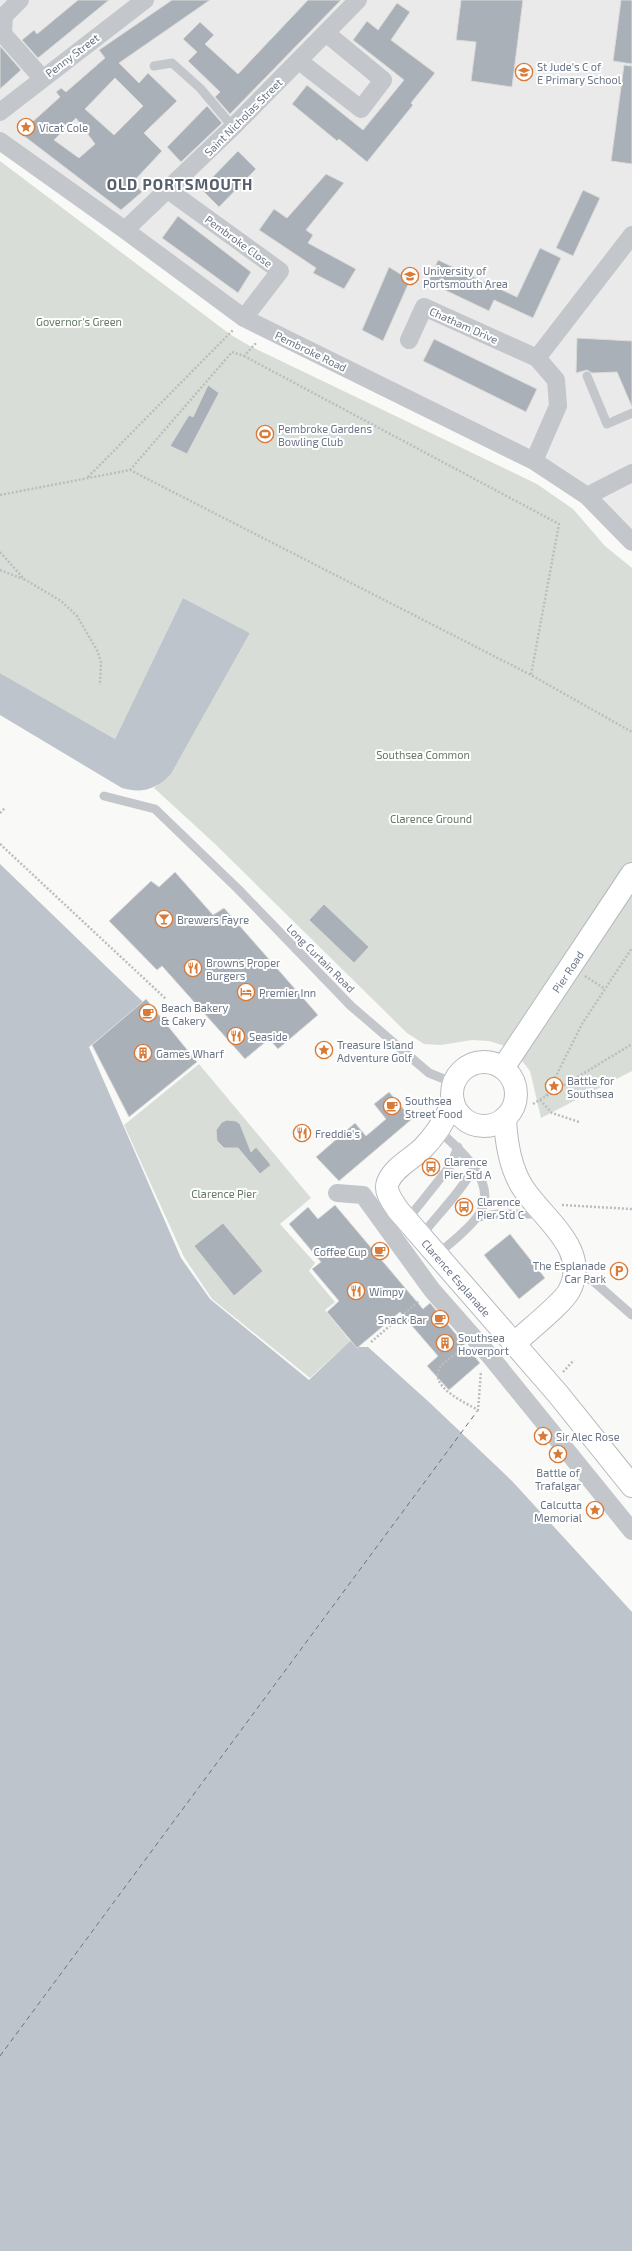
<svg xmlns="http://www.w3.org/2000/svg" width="632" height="2251" viewBox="0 0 632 2251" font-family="'Exo 2',sans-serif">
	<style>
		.built { fill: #eaeaea }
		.green { fill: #d8ded7 }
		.water { fill: #bdc4cb }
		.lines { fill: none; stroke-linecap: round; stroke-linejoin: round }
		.ferry { stroke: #667581; stroke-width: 1; stroke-dasharray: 5 4; stroke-linecap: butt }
		.building { fill: #aab0b7; stroke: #dbdbd9; fill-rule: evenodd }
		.secondary-casing { stroke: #b5b9bf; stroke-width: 24 }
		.primary-casing { stroke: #b6b9be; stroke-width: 24 }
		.path { stroke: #bbbdc0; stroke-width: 2.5; stroke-dasharray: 2 2; stroke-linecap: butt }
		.lane { stroke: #c3c6ca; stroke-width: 9 }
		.street { stroke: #c3c6ca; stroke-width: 18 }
		.secondary { stroke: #fff; stroke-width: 22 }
		.primary { stroke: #fff; stroke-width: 22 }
		.labels { text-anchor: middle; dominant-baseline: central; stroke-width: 4; stroke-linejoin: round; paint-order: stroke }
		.street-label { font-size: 11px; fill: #6a7586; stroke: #fff }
		.poi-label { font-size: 11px; fill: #6a7586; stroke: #fff; text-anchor: start }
		.park-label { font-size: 11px; fill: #657965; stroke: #fff }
		.district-label { font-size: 15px; font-weight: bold; letter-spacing: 1px; fill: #585f6c; stroke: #fff }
	</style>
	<rect width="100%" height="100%" fill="#f9f9f7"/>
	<path class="built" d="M0,0H632V539L587,496L244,318L0,141Z"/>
	<path class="green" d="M0,161L231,335L250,346L537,484L573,509L605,546L632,568V1071L541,1118L530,1071L512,1048L489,1041L472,1040L441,1045L424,1044L407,1033L214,843L154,788L171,774L250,633L183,598L115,739L0,673Z
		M199,1064L311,1198L280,1224L315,1263L309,1271L335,1302L325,1310L350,1341L310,1378L212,1299L184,1257L124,1125Z"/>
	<path class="water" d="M183,598L250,633L171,774C157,789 142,794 122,788L0,715V673L115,739Z
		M0,864L143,1002L89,1047L181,1258L210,1299L309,1380L350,1341L360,1347H368L430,1403L512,1481L632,1612V2251H0Z"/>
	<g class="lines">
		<path class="ferry" d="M0,2056L478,1410"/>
	</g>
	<path class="building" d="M78,0H109L38,58L22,40L34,30L37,34Z
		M172,0H210L119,63L139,83L148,73L177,101L144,133L162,151L133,182L142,192L121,210L20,133L60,97L56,92L61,88L66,92L105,58L99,50ZM115,78L143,106L114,135L85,109ZM76,118L95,144L79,158L54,140Z
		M308,0H341L230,114L215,97L220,92L188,61L197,52L183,39L200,22L214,35L205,44L238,74Z
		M461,0H523L512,87L471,81L476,42L456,40Z
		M621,0H632V64L613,61Z
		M397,3L410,12L391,40L435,73L411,103L413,105L367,162L339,139L337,141L292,104L307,85L363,130L404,80L353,40L367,21L378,30Z
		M0,46L21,70L0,89Z
		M624,65L632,66V164L611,161Z
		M207,106L222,123L181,162L167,147Z
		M238,151L256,169L219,207L201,189Z
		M326,174L344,183L306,230L313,235L308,243L356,269L344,289L313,273L316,268L259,230L274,209L287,218Z
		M583,190L600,198L573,256L556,248Z
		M178,216L251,272L238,293L162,238Z
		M540,248L561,258L533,318L494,300L489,311L428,282L438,260L517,297Z
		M389,267L410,280L383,341L362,330Z
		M577,338L632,341V407L617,372L592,373L587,370L576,373Z
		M434,339L537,389L526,412L423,361Z
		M208,385L219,393L187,454L170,446L189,415L193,417Z
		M175,872L213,915L224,908L318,1015L278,1049L269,1039L245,1059L162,966L157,970L109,921L151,881L159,887Z
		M324,904L369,947L354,963L309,920Z
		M146,999L197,1062L129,1117L92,1045Z
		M389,1092L412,1119L339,1181L316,1157L355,1123L366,1136L386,1119L374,1104Z
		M227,1120L236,1121L240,1124L251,1152L256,1147L271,1165L260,1174L238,1148H224L217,1141L216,1130L222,1122Z
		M335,1205L423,1309L430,1303L480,1363L449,1390L427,1366L438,1356L400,1312L357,1348L327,1312L339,1301L312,1269L321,1262L289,1224L308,1207L318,1219Z
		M223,1223L263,1271L234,1296L194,1246Z
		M510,1234L545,1278L519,1299L484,1255Z"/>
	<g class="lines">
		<defs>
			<g id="secondary">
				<path id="s1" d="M453,1102C445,1120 437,1134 423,1148C412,1159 394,1167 388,1182C384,1192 393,1202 398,1210L558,1394L632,1486"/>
				<path d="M505,1118C506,1142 510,1168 523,1188C544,1220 591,1250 569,1291C563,1303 525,1333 514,1344"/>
			</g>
			<g id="primary">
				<circle cx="484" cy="1094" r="32"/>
				<path id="s2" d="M503,1068L632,874"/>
			</g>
		</defs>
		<use href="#secondary" class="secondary-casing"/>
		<use href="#primary" class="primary-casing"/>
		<path class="path" d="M244,356L559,524L531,675
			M130,470L232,352L244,356L257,342
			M88,477L233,330
			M0,495L130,470L531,675L632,732
			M0,552L24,579L61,601L77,616L98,652L101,662L100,685
			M0,570L23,579
			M0,813L5,808
			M0,844L166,999
			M585,976L605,989
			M546,1096L582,1024L632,948
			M540,1100L552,1113L579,1122
			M533,1104L632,1044
			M562,1205L632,1209
			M371,1342L419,1301
			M463,1349C456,1354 446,1360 441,1366C426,1386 466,1403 478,1410L481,1371
			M563,1372L574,1360"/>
		<path class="lane" d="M154,66L172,63L200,88L233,127
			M587,376L607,424L632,413
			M104,796L155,809L238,889L351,1006L429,1073L454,1083
			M478,1217L498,1214H541
			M407,1220L451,1165L458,1147
			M421,1236C439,1213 460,1193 474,1168
			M437,1255C450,1243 467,1231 477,1217C502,1186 461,1150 439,1131
			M575,1278L592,1280L632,1315"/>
		<path class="street" d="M20,0L4,16L3,34L42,78
			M299,61L361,109L383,80L326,33
			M0,112L145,0
			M0,141L125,230L244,318L534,461L587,496L632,542
			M168,190L280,271L244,318
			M125,230L233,127L358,0
			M409,340L424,307L537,358L556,380L558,406L534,461
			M537,358L632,235
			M587,496L632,473
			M337,1193L363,1195L432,1290L490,1356L632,1531"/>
		<use href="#secondary" class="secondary"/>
		<use href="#primary" class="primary"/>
	</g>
	<defs>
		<symbol id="school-ring" viewBox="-11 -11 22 22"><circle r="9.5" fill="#fff" stroke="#d97b38" stroke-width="1.5"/><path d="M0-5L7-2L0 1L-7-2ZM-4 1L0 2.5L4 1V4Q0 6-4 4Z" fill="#d97b38"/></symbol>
		<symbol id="sight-ring" viewBox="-11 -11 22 22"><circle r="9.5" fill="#fff" stroke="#d97b38" stroke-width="1.5"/><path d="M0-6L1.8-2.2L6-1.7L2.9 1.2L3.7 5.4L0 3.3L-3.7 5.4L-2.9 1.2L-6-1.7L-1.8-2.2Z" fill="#d97b38"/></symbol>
		<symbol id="university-ring" viewBox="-11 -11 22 22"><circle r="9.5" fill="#fff" stroke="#d97b38" stroke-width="1.5"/><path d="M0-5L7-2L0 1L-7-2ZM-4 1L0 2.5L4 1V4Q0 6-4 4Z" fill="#d97b38"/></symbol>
		<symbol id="stadium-ring" viewBox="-11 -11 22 22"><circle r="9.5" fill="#fff" stroke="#d97b38" stroke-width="1.5"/><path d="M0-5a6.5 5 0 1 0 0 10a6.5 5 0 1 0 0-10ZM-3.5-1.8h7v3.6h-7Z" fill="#d97b38"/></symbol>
		<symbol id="bar-ring" viewBox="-11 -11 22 22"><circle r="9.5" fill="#fff" stroke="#d97b38" stroke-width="1.5"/><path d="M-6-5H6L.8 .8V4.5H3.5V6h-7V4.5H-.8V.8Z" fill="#d97b38"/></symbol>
		<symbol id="restaurant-ring" viewBox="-11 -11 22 22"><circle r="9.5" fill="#fff" stroke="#d97b38" stroke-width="1.5"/><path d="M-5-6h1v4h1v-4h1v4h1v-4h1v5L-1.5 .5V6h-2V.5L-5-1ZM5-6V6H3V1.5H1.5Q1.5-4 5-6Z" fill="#d97b38"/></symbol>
		<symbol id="hotel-ring" viewBox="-11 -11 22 22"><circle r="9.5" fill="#fff" stroke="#d97b38" stroke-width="1.5"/><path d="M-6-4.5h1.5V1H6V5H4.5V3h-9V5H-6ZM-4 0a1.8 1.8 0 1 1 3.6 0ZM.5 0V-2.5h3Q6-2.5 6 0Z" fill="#d97b38"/></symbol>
		<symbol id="cafe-ring" viewBox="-11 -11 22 22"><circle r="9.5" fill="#fff" stroke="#d97b38" stroke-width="1.5"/><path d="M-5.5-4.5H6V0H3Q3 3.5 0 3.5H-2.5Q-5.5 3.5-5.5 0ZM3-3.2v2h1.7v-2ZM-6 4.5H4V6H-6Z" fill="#d97b38"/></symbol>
		<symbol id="building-ring" viewBox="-11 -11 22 22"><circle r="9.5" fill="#fff" stroke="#d97b38" stroke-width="1.5"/><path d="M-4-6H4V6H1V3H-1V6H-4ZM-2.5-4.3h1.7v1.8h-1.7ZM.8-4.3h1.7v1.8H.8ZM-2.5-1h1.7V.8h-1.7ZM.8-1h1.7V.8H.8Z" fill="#d97b38"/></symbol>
		<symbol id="bus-ring" viewBox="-11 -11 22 22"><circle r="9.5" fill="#fff" stroke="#d97b38" stroke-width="1.5"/><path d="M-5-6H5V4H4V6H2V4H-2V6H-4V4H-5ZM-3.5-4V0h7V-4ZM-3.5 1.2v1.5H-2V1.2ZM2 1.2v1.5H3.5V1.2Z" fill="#d97b38"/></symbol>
		<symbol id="parking-ring" viewBox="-11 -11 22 22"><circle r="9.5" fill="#fff" stroke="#d97b38" stroke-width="1.5"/><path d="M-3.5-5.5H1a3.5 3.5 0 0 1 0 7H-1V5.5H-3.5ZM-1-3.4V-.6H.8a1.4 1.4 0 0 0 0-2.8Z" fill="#d97b38"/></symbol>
	</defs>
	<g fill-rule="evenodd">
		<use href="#school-ring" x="514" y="62" width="20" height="20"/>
		<use href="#sight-ring" x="16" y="117" width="20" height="20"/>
		<use href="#university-ring" x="400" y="266" width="20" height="20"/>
		<use href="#stadium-ring" x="255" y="424" width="20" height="20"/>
		<use href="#bar-ring" x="154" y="909" width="20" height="20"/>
		<use href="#restaurant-ring" x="183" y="958" width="20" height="20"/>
		<use href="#hotel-ring" x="236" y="982" width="20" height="20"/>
		<use href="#cafe-ring" x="138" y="1003" width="20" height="20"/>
		<use href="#restaurant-ring" x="226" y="1026" width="20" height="20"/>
		<use href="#sight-ring" x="314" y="1040" width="20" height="20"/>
		<use href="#building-ring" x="133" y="1043" width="20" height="20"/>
		<use href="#sight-ring" x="544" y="1076" width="20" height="20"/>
		<use href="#cafe-ring" x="382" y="1096" width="20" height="20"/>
		<use href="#restaurant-ring" x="292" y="1123" width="20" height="20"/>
		<use href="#bus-ring" x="421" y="1157" width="20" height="20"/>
		<use href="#bus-ring" x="454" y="1197" width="20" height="20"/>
		<use href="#cafe-ring" x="370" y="1241" width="20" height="20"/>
		<use href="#parking-ring" x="609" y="1261" width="20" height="20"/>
		<use href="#restaurant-ring" x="346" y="1281" width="20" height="20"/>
		<use href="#cafe-ring" x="430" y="1309" width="20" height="20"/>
		<use href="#building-ring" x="435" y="1333" width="20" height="20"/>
		<use href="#sight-ring" x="533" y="1426" width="20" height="20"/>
		<use href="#sight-ring" x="548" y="1444" width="20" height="20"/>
		<use href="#sight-ring" x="585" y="1500" width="20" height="20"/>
	</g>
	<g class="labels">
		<g class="street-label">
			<text transform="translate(72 55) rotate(-37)">Penny Street</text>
			<text transform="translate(243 117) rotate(-45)">Saint Nicholas Street</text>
			<text transform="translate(239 241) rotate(36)">Pembroke Close</text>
			<text transform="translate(464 325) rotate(24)">Chatham Drive</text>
			<text transform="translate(311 351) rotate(26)">Pembroke Road</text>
			<text transform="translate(321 958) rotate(45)">Long Curtain Road</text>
			<text stroke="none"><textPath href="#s2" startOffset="116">Pier Road</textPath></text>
			<text stroke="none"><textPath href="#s1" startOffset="225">Clarence Esplanade</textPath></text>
		</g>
		<g class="poi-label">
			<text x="537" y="66">St Jude's C of<tspan x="537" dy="13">E Primary School</tspan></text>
			<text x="39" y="127">Vicat Cole</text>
			<text x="423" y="270">University of<tspan x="423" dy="13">Portsmouth Area</tspan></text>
			<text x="278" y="428">Pembroke Gardens<tspan x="278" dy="13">Bowling Club</tspan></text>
			<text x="177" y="919">Brewers Fayre</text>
			<text x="206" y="962">Browns Proper<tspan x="206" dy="13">Burgers</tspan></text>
			<text x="259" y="992">Premier Inn</text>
			<text x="161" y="1007">Beach Bakery<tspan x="161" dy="13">&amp; Cakery</tspan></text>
			<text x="249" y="1036">Seaside</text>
			<text x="337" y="1044">Treasure Island<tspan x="337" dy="13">Adventure Golf</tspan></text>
			<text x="156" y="1053">Games Wharf</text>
			<text x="567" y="1080">Battle for<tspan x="567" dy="13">Southsea</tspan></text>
			<text x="405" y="1100">Southsea<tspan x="405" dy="13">Street Food</tspan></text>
			<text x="315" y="1133">Freddie's</text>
			<text x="444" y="1161">Clarence<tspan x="444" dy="13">Pier Std A</tspan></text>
			<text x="477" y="1201">Clarence<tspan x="477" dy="13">Pier Std C</tspan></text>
			<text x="367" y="1251" text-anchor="end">Coffee Cup</text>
			<text x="606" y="1265" text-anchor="end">The Esplanade<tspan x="606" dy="13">Car Park</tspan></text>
			<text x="369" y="1291">Wimpy</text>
			<text x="427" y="1319" text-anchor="end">Snack Bar</text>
			<text x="458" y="1337">Southsea<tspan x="458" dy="13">Hoverport</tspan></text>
			<text x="556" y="1436">Sir Alec Rose</text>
			<text x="558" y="1472" text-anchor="middle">Battle of<tspan x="558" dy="13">Trafalgar</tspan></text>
			<text x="582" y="1504" text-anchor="end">Calcutta<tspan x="582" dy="13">Memorial</tspan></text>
		</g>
		<g class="park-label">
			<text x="79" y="321">Governor's Green</text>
			<text x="423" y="754">Southsea Common</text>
			<text x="431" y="818">Clarence Ground</text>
			<text x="224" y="1193">Clarence Pier</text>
		</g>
		<g class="district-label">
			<text x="180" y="184">OLD PORTSMOUTH</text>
		</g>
	</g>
</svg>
